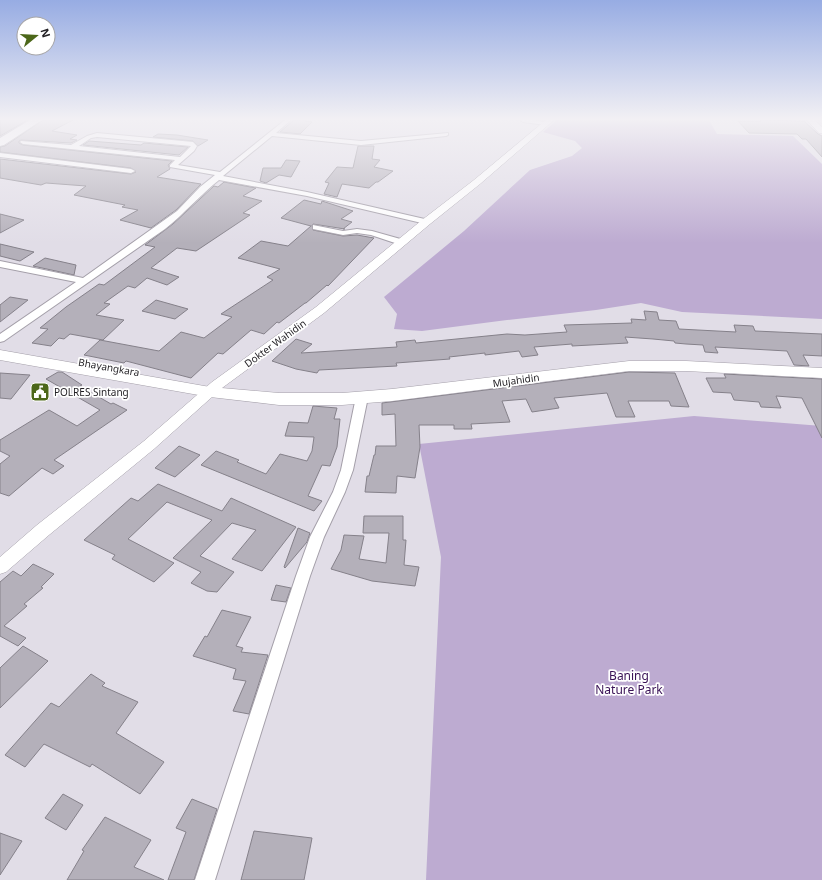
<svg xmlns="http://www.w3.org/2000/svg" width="822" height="880" viewBox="0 0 822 880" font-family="'Noto Sans',sans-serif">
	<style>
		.green { fill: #bdabd1 }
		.building { fill: #b4b0ba; stroke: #85818a }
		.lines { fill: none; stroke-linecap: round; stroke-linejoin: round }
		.minor-casing { stroke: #a49fa9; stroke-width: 2 }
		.tertiary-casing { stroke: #a49fa9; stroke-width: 1 }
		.primary-casing { stroke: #a49fa9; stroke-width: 1 }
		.trunk-casing { stroke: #a49fa9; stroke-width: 2 }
		.minor { fill: #fff; fill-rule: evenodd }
		.tertiary { fill: #fff; fill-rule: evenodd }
		.primary { fill: #fff; fill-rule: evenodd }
		.trunk { fill: #fff; fill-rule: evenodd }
		.labels { text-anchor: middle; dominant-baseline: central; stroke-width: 3.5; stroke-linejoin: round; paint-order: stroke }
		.street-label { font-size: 10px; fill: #201e22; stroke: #fff }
		.poi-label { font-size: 10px; fill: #201e22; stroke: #fff; text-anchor: start }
		.near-park-label { font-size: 12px; fill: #391155; stroke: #fff }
	</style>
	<rect width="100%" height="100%" fill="#e1dde7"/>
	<path class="green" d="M557,120H709L717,134L793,136L822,164V319L682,312L641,303L596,310L507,320L422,331L394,329L397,314L384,297L464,231L530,170L572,156L582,148L575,141L543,132Z
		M694,416L822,426V880H426L441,557L419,444Z"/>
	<path class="building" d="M0,120H28L0,136Z
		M43,120H73L52,131L77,135L70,139L77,140L71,143L21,140L19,141V143L23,145L172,161L168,165L170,169L157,177L201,184L176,210L151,228L120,220L138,210L122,207L125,205L74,195L86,186L46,183L41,185L0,178V159L131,174L136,172L131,168L0,152V147L5,146Z
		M294,120H304L306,121L312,122L300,134L280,132Z
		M760,120L804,121L818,134L822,136V157L806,139H802L797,134L749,133L738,121H761Z
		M158,134L177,135L208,140L198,146L193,141L153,137Z
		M89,141L141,145L144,143L188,147L179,155L83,145Z
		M358,146H374L372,159L380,160L374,167L393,171L378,182H376L369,188L342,184L337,197L324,194L329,183L325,182L337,167L353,168Z
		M286,160L300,161L291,177L279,175L266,183L260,181L263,168H281Z
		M224,182L256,188L243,196L262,201L243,213L250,215L196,251L177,248L151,268L179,277L167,285L147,278L135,288L128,286L104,303L110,304L96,315L124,320L103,340L70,334L64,339L59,338L51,346L32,343L48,329L40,328L66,307L99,284L104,285L155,247L145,245L173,224L214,186L218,187Z
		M304,200L321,204L322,201L353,211L341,219L352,222L343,229H345L313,224L312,225L313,230L343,236L357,235L374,238L328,286L327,285L306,303H305L279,323L277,322L264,334L251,330L223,354L218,353L191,378L126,361L124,363L84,355L100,340L159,351L181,332L204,338L232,317L221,314L273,280L267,277L280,269L238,258L261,241L288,246L311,226L281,218Z
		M0,214L24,220L0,233Z
		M0,244L34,252L20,261L0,256Z
		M45,258L76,265L74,275L33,266Z
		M10,297L28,300L0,322V305Z
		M156,300L188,309L175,319L142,311Z
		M644,311L657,312L659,320L676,321L679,329L736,332L734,325L753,326L755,331L822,334V356L803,355L809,366L794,365L787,351L715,347L718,353L705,352L703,345L686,344L675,343L674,341L653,339L625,337L628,343L572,346V344L534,347L538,355L522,357L519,351L485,355V353L449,357L450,359L396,363L397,366L319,370L317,373L296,369L272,361L296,339L312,344L301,353L397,347L396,342L415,340L416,343L507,334L525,335L567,332L564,325L632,323L631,319L646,320Z
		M58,372H62L82,385L80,386L111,404L113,403L127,410L54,460L64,466L53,474L42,468L9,496L0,493V464L10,456L0,451V440L49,410L77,426L100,410L46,379Z
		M629,372L675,373L689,407L671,406L669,401H628L635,417H616L607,393L554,398L559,408L532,412L526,399L502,401L510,422L471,424L472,429H454V425H419L420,447L415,478L397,476L396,493L365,492L367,476H369L374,455H375L376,446H396L395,414L382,415V403Z
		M0,373L30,375L11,399L0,398Z
		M724,374L822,379V438L802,398L776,396L781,408L761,407L759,402L734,400L731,393L713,392L706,378H726Z
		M313,406L337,408L334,419H340L337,447L330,466L322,465L308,496L322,501L314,511L201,465L216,451L239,460L237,462L266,474L280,454L307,461L312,451L314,437L285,436L289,422L308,423Z
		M179,446L200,455L175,477L155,468Z
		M158,484L222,511L231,498L296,527L262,571L232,559L256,530L232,523L200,556L234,572L217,592L207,591L191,583L201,572L173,558L212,520L167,502L128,539L174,563L154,582L112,559L115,555L84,540L131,498L138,501Z
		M364,516H403V540H406L404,565L419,567L415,586L372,581L331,569L341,550L344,535L364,536L359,559L386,563L389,533H363Z
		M298,528L310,533L307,542L285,568L284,567Z
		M33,564L54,574L41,587L43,588L24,604L27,606L4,626L26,638L18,646L0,636V582L13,571L21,576Z
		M276,585L291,588L286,602L271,600Z
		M222,610L251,617L236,646L243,648L241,652L268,655L249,714L233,711L246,681L233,679L236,669L193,656L205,636L207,637Z
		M23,646L48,661L0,708V668Z
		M91,674L105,683L102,686L138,702L116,733L164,762L140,794L92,764L90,767L44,744L25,767L5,755L51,703L59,707Z
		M63,794L83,805L66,830L45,818Z
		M192,799L217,809L194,880H168L186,832L176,828Z
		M105,817L151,840L134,867L164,880H67L84,851L82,850Z
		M254,831L312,838L304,880H241Z
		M0,833L22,841L0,875Z"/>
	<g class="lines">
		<defs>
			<path id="minor" d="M285,120H291L276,133L361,141L448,133V135L446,136L361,145L272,136L223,176L307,192L429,220V224H426L307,196L219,180C200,195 184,214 165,229L4,341L0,342V334L76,282L0,267V261L83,278L177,211L200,187L215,175L170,167V165L175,160L23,144L20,142L21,141L71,145L87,136L97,133L193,142L197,146L194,151L178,165L220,172ZM97,137L191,146L180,157L79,146L91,138Z
				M520,120H535L549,123L546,125L523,122Z
				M0,153L131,169L135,171L131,173L0,157Z
				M313,225L343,231L357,229L372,231L404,240L405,242L401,245L371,235L357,233L343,235L313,229Z
				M362,393L366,395L368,397L353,470L345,492L324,537L310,576L215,880H195L296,576L310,537L333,492L341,470L356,397L358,395Z"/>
			<path id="tertiary" d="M546,120H554L480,184L430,224L324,313L222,388L154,449L49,535L6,572L0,574V557L37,525L144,441L212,382L316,307L422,220L474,180Z
				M807,120H815L822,127V133H819Z"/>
			<path id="primary" d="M0,350L210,387L279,393H342L392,389L629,361H686L822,368V378L686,371H629L392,401L342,405H279L210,397L0,360Z"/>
			<path id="trunk" d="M30,120H42L4,145L0,146V138Z"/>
		</defs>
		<use href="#minor" class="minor-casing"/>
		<use href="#tertiary" class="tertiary-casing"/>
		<use href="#primary" class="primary-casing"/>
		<use href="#trunk" class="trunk-casing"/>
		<use href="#minor" class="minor"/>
		<use href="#tertiary" class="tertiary"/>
		<use href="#primary" class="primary"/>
		<use href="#trunk" class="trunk"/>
	</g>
	<linearGradient id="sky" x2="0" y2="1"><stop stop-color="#97ace3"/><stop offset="0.49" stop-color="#f2f0f4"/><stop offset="1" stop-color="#f2f0f4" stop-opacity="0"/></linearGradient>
	<rect width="822" height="243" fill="url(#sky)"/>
	<defs>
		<symbol id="civic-square" viewBox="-11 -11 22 22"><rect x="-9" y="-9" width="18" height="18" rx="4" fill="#4c6719" stroke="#fff"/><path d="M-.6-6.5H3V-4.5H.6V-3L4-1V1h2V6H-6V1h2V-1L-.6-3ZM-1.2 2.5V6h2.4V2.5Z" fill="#fff"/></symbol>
	</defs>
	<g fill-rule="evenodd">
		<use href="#civic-square" x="29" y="381" width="22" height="22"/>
	</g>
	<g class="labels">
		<g class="street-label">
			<text transform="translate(275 343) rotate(-36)">Dokter Wahidin</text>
			<text transform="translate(109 367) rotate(10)">Bhayangkara</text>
			<text transform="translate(516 380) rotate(-8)">Mujahidin</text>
		</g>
		<g class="poi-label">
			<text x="54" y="392">POLRES Sintang</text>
		</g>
		<g class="near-park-label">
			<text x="629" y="675">Baning<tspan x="629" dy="14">Nature Park</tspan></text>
		</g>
	</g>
	<g transform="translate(36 36) rotate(72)"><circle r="19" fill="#ffffff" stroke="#a6a5a7"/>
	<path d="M0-3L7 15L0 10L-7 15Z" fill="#4c6719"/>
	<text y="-6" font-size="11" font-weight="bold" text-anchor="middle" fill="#201e22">N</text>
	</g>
</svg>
